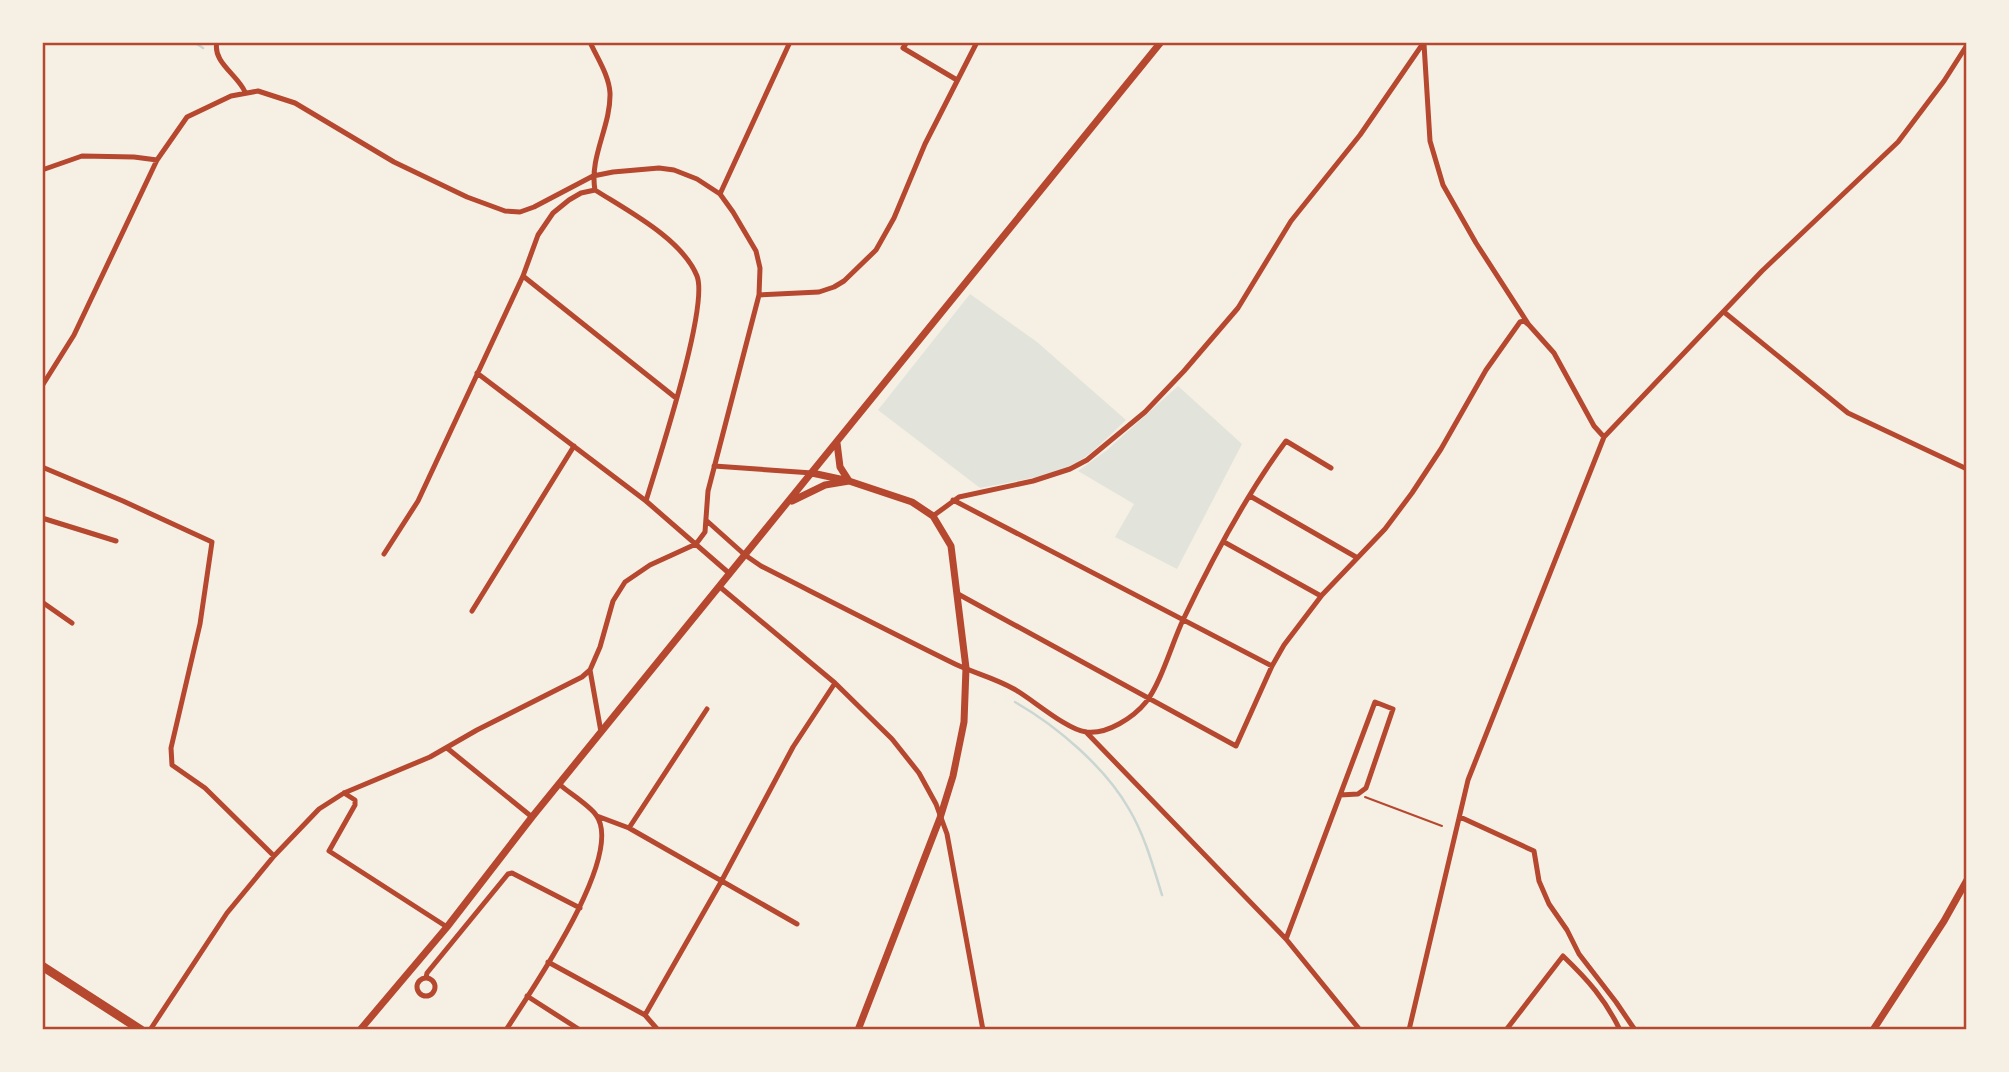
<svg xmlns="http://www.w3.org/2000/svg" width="2009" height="1072" viewBox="0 0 2009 1072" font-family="'Space Grotesk',sans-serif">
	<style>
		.green { fill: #e2e4dc }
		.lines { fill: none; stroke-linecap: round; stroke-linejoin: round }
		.stream { stroke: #c9d6d2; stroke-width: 2.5 }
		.path { stroke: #b5482f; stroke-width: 2 }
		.minor { stroke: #b5482f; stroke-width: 5 }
		.tertiary { stroke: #b5482f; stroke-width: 7 }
		.primary { stroke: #b5482f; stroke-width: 9 }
		.neatline { fill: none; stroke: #b5482f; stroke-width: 2.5 }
	</style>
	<rect width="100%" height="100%" fill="#f6efe4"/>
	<path class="green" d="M970,294L1037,342L1126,420C1112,433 1097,449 1081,460C1052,478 1012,481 980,488L878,410Z
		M1178,386L1242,444L1177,569L1115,537L1134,504L1078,471L1107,450Z"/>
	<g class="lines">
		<path class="stream" d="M194,42L203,48
			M1015,702C1057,726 1105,767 1129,809C1145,836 1153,866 1162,895"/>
		<path class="path" d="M1365,797L1442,826"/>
		<path class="minor" d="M217,42C212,62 238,75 245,92
			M590,42C597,58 609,75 610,93C611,126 589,157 595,190C628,211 682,239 697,276C709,307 658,461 646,501
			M907,42L903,48L957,80
			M1424,44L1430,141L1443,185L1476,243L1529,325L1554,353L1594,426L1604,437
			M42,170L82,156L134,157L157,160
			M720,194L790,42
			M523,276L676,398
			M759,295L819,292L834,287L844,281L876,250L894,218L925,144L977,42
			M1724,312L1848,413L1967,469
			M477,373L646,501L730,574
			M42,386L74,335L157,160L187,117L231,96L258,91L295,103L394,162L467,197L505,211L520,212L534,207L593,176L613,172L659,168L674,170L697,179L720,194L733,212L756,251L760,268L759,295L708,491L705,532L696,544L650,565L625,582L613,601L600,647L590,670L582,677L477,730L430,757L344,793L319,809L274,856L227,913L150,1030
			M714,466L812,473
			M42,467L123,501L212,542L200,624L171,748L172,765L205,788L274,856
			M1250,496L1356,557
			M953,500L1272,666
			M933,516L959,497L1033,481L1070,469L1087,460L1145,412L1184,371L1238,308L1291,221L1360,135L1424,42
			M42,518L116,541
			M707,521L745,555L761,566C826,599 890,632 955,664C974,673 995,678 1014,689C1032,699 1067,730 1086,732C1107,735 1134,717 1146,702C1161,683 1172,643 1183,620C1212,559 1246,495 1286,441L1331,468
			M1224,542L1321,596
			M384,554L418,501L523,276L538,235L553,213L569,200L581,193L595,190
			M720,587L835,683L892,739L919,773L936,804L947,834L983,1030
			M958,594L1236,746L1272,666L1284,645L1322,595L1385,529L1412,493L1441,449L1486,370L1520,322L1524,321L1529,325
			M42,602L72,623
			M472,611L574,446
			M590,670L601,732
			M1086,732L1286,939L1360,1030
			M447,748L532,817
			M344,793L355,800V805L329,851L447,927
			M597,816L629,828L797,924
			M1460,817L1534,851L1539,881L1549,904L1567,930L1579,954L1616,1002L1635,1030
			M629,828L707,709
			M1286,939C1316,860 1345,781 1375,702L1393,709L1366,788L1358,794L1340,795
			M548,962L645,1015L658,1030
			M417 987a9 9 0 1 1 18 0a9 9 0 1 1-18 0Z
			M426,978L427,973L508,874L512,873L580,908
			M527,996L580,1030
			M645,1015L721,882L793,747L835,683
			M506,1030C530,992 626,855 596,815C589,805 569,793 559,784
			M1409,1030L1468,780L1604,437L1762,271L1898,142L1944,81L1967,45
			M1506,1030L1563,956C1588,980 1605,999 1620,1030"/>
		<path class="tertiary" d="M812,473L849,481L912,502L933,516L951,546L966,668L964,722L953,776L940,818L858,1030
			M792,501L825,485L849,481L840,467L837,443
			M360,1030L447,927L532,817L1161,42
			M1873,1030L1944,921L1967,880"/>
		<path class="primary" d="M42,966L141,1030"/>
	</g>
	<rect width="2009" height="1072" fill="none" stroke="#f6efe4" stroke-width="88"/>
	<rect x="44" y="44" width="1921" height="984" class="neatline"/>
</svg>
